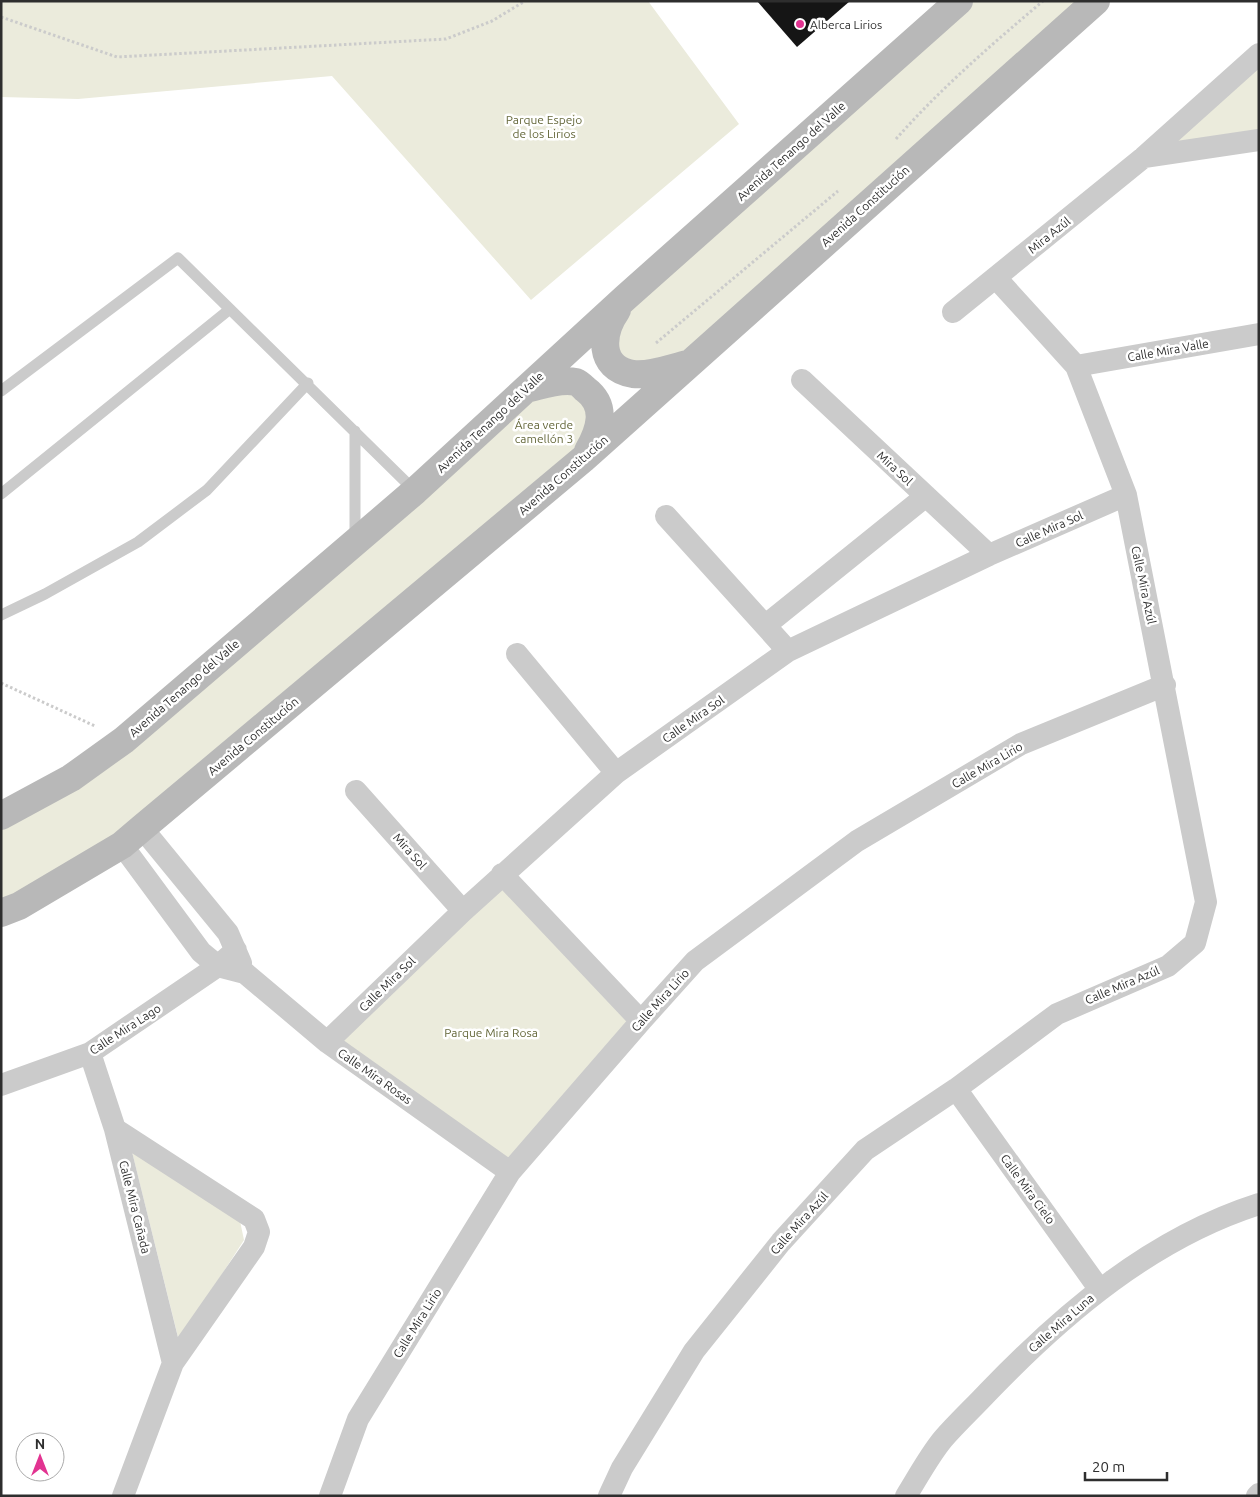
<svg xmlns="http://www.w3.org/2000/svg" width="1260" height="1497" viewBox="0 0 1260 1497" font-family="Ubuntu,sans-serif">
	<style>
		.green { fill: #ebebdc }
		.building { fill: #151515 }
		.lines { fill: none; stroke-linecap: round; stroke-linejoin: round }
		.path { stroke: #cbcbcb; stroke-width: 3; stroke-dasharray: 2.5 2.5; stroke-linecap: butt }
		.lane { stroke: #cbcbcb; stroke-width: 11 }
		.street { stroke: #cbcbcb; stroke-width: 22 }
		.secondary { stroke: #b8b8b8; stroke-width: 28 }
		.poi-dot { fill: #e23391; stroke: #fff; stroke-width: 2 }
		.labels { text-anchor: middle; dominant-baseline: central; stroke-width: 5; stroke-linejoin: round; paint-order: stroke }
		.poi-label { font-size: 12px; fill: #2e2e2e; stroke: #fff; text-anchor: start }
		.park-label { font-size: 12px; fill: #66693c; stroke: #fff }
		.street-label { font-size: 12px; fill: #2e2e2e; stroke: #fff }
	</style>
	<rect width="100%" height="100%" fill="#fff"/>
	<path class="green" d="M1,1H648L739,124L531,300L332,76L78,99L1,97Z
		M966,1H1092L686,361L635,370L607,337L613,321Z
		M1259,61V135L1162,147Z
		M561,387L589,399L590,438L120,840L1,910V821L8,819L526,389Z
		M502,874L637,1026L505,1172L329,1048Z
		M132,1152L240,1221L244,1240L179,1341Z"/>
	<path class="building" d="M757,1H850L797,47Z"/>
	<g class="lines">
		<path class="path" d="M1,17L117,57L446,39L492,21L525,1
			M896,139C941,88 991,45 1043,1
			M656,343L838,191
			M1,683L95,726"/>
		<path class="lane" d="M1,391L178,258L415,491
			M355,431V539
			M1,494L230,309
			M1,615L45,594L138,542L207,490L308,383"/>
		<path class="street" d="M1144,157L1259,140
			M953,312L1144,157L1259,54
			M1076,366L1259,334
			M802,380L989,555
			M666,516L788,651
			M766,625L926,496
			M517,654L616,773
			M356,791L463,911
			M142,828L228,933L241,963
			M122,845L201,952L218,966L245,973L327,1042L510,1172
			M502,874L641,1021
			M327,1042L463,911L616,773L788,651L989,555L1126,495
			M90,1053L115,1129L173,1363
			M1,1085L90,1053L218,966L236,950
			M956,1089L1100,1290
			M115,1129L254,1219L259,1232L254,1247L173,1363L123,1496
			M330,1496L358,1419L510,1172L641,1021L695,961L857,841L1021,744L1165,685
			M609,1496L622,1468L694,1351L781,1242L865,1150L956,1089L1057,1014L1168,966L1195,943L1206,902L1126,495L1076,366L996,278
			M906,1496C918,1477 929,1456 943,1439C957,1423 973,1408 988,1392C1064,1313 1152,1238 1259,1204
			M1257,1496L1259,1494"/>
		<path class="secondary" d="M617,310C601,333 597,368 633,374C650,376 671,368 687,364
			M526,389C540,386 560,378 576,382C579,383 583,387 585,389C608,406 600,430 588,451
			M1,816L71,778L124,740L415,491L625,298L959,1
			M1,913L19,906L122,845L142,828L583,459L1096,1"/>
	</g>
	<circle class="poi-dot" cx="800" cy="24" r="5"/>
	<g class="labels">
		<g class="poi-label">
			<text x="810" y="24">Alberca Lirios</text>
		</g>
		<g class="park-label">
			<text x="544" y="119">Parque Espejo<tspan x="544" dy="14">de los Lirios</tspan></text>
			<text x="544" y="424">Área verde<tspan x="544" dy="14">camellón 3</tspan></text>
			<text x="491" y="1032">Parque Mira Rosa</text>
		</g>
		<g class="street-label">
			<text transform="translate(791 151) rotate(-42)">Avenida Tenango del Valle</text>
			<text transform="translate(865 206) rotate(-42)">Avenida Constitución</text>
			<text transform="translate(1049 235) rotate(-39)">Mira Azúl</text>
			<text transform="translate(1168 350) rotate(-10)">Calle Mira Valle</text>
			<text transform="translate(490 422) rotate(-43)">Avenida Tenango del Valle</text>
			<text transform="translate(895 468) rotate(43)">Mira Sol</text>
			<text transform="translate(563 475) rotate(-41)">Avenida Constitución</text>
			<text transform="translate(1049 529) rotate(-24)">Calle Mira Sol</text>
			<text transform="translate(1144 585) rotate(78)">Calle Mira Azúl</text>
			<text transform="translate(184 688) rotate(-41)">Avenida Tenango del Valle</text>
			<text transform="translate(693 719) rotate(-35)">Calle Mira Sol</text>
			<text transform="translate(253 736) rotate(-40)">Avenida Constitución</text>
			<text transform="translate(987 765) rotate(-30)">Calle Mira Lirio</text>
			<text transform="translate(410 851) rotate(48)">Mira Sol</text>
			<text transform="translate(387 984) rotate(-44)">Calle Mira Sol</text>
			<text transform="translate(1122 985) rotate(-23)">Calle Mira Azúl</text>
			<text transform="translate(660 1000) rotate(-48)">Calle Mira Lirio</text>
			<text transform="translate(125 1029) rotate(-33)">Calle Mira Lago</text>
			<text transform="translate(375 1076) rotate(35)">Calle Mira Rosas</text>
			<text transform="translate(1028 1189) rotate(54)">Calle Mira Cielo</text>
			<text transform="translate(135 1207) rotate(76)">Calle Mira Cañada</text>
			<text transform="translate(799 1223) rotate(-48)">Calle Mira Azúl</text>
			<text transform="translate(417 1323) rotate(-58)">Calle Mira Lirio</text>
			<text transform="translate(1061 1323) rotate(-41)">Calle Mira Luna</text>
		</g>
	</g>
	<rect width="1260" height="1497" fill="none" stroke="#2e2e2e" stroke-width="5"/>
	<g transform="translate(40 1457)"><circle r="24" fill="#ffffff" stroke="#ababab"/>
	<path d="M0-4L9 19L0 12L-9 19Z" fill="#e23391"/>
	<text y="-8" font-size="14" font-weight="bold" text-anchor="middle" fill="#2e2e2e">N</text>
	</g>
	<path d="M1085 1472v8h82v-8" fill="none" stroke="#2e2e2e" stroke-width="2.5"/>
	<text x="1092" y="1472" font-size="15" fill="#2e2e2e" stroke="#ffffff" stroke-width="4" paint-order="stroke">20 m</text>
</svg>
